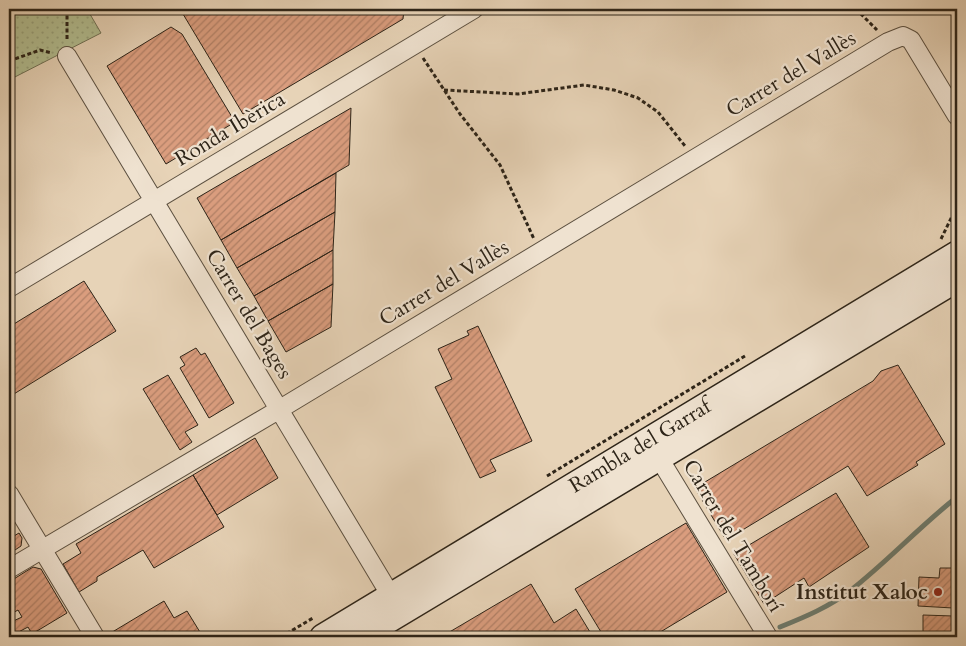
<svg xmlns="http://www.w3.org/2000/svg" width="966" height="646" viewBox="0 0 966 646" font-family="Cardo,serif">
	<style>
		.green { fill: url(#green-dots); stroke: #707054 }
		.lines { fill: none; stroke-linecap: round; stroke-linejoin: round }
		.stream { stroke: #6d7d71; stroke-width: 5 }
		.building { fill: url(#building-hatch); stroke: #2d2418 }
		.street-casing { stroke: #5c5040; stroke-width: 20 }
		.secondary-casing { stroke: #2d2418; stroke-width: 28 }
		.path { stroke: #2d2418; stroke-width: 3; stroke-dasharray: 4 2.5; stroke-linecap: butt }
		.street { stroke: #efe2d0; stroke-width: 18 }
		.secondary { stroke: #efe2d0; stroke-width: 25 }
		.poi-dot { fill: #8f2418; stroke: #efe2d0; stroke-width: 2 }
		.labels { text-anchor: middle; dominant-baseline: central; stroke-width: 4.5; stroke-linejoin: round; paint-order: stroke }
		.street-label { font-size: 21px; fill: #2d2418; stroke: #efe2d0 }
		.poi-label { font-size: 21px; font-weight: bold; fill: #2d2418; stroke: #efe2d0; text-anchor: end }
	</style>
	<defs>
		<pattern id="green-dots" width="8" height="8" patternUnits="userSpaceOnUse" patternTransform="scale(1.25)"><rect width="8" height="8" fill="#b2bd90"/><path d="M2 2h.1M6 6h.1" fill="none" stroke="#99a27b" stroke-width="1.8" stroke-linecap="round"/></pattern>
		<pattern id="building-hatch" width="6" height="6" patternUnits="userSpaceOnUse" patternTransform="scale(1.25)"><rect width="6" height="6" fill="#da9d7e"/><path d="M-1 1l2-2M0 6l6-6M5 7l2-2" fill="none" stroke="#b18066"/></pattern>
	</defs>
	<rect width="100%" height="100%" fill="#e7d3b7"/>
	<filter id="stains"><feTurbulence type="fractalNoise" baseFrequency=".004" numOctaves="4"/><feColorMatrix values="0 0 0 0 .2 0 0 0 0 .09 0 0 0 0 .02 0 0 0 .5 -.17"/></filter>
	<radialGradient id="worn" r=".72"><stop offset=".6" stop-color="#630" stop-opacity="0"/><stop offset="1" stop-color="#630" stop-opacity=".3"/></radialGradient>
	<path class="green" d="M9,9H87L101,33L9,80Z"/>
	<g class="lines">
		<path class="stream" d="M780,627C805,617 829,607 851,590C888,561 920,526 957,497
			M716,637H749"/>
	</g>
	<path class="building" d="M180,9H404L403,19L243,114Z
		M171,27L182,34L235,122L166,164L107,66Z
		M351,108L349,165L221,240L197,198Z
		M336,173L335,212L237,268L221,240Z
		M335,212L333,250L254,296L237,268Z
		M333,250V284L268,321L254,296Z
		M84,281L116,331L9,397V327Z
		M333,284L331,327L286,352L268,321Z
		M478,326L532,441L490,460L496,471L480,478L435,387L452,379L438,349L469,335L467,331Z
		M196,348L201,355L205,353L234,403L209,418L180,368L185,365L180,357Z
		M898,365L945,444L916,462L918,465L867,496L848,466L726,540L695,488L873,381L881,371Z
		M168,375L198,425L185,432L192,442L180,450L143,389Z
		M255,438L278,478L217,515L193,475Z
		M193,475L224,527L154,568L143,550L97,577V581L79,592L63,564L81,553L76,544Z
		M836,493L869,547L809,587L804,578L764,604L734,554Z
		M686,523L727,592L652,637H604L575,589Z
		M19,533L22,538L21,546L9,554V539Z
		M33,567L41,569L67,613L32,634L28,627L9,637V623L22,617L18,610L9,615V582Z
		M940,568H957V637H923V615L953,616V608L918,606L919,577L939,578Z
		M531,584L554,623L576,609L593,637H441Z
		M164,601L174,618L187,611L203,637H104Z"/>
	<g class="lines">
		<defs>
			<path id="street" d="M67,56L391,596
				M9,288L474,9
				M659,458L768,637
				M9,494L95,637
				M9,569L280,409L888,42L903,36L911,40L957,116"/>
			<g id="secondary">
				<path id="s1" d="M323,637L957,254"/>
				<path d="M360,637L957,279"/>
			</g>
		</defs>
		<use href="#street" class="street-casing"/>
		<use href="#secondary" class="secondary-casing"/>
		<path class="path" d="M67,9V41
			M856,9L877,30
			M423,58L460,114L500,165L534,239
			M9,61L40,50L52,53
			M444,90L518,94L584,85L614,90L638,98L658,112L685,146
			M941,239L957,206
			M547,476L745,356
			M281,637L313,618"/>
		<use href="#street" class="street"/>
		<use href="#secondary" class="secondary"/>
	</g>
	<circle class="poi-dot" cx="938" cy="592" r="5"/>
	<g class="labels">
		<g class="street-label">
			<text transform="translate(791 74) rotate(-31)">Carrer del Vallès</text>
			<text transform="translate(230 129) rotate(-31)">Ronda Ibèrica</text>
			<text transform="translate(444 283) rotate(-31)">Carrer del Vallès</text>
			<text transform="translate(249 314) rotate(59)">Carrer del Bages</text>
			<text stroke="none"><textPath href="#s1" startOffset="370">Rambla del Garraf</textPath></text>
			<text transform="translate(733 536) rotate(59)">Carrer del Tamborí</text>
		</g>
		<g class="poi-label">
			<text x="928" y="592">Institut Xaloc</text>
		</g>
	</g>
	<rect width="966" height="646" fill="none" stroke="#e7d3b7" stroke-width="30"/>
	<rect x="10" y="10" width="946" height="626" fill="none" stroke="#2d2418" stroke-width="2.5"/>
	<rect x="15" y="15" width="936" height="616" fill="none" stroke="#2d2418"/>
	<rect width="100%" height="100%" filter="url(#stains)"/>
	<rect width="100%" height="100%" fill="url(#worn)"/>
</svg>
